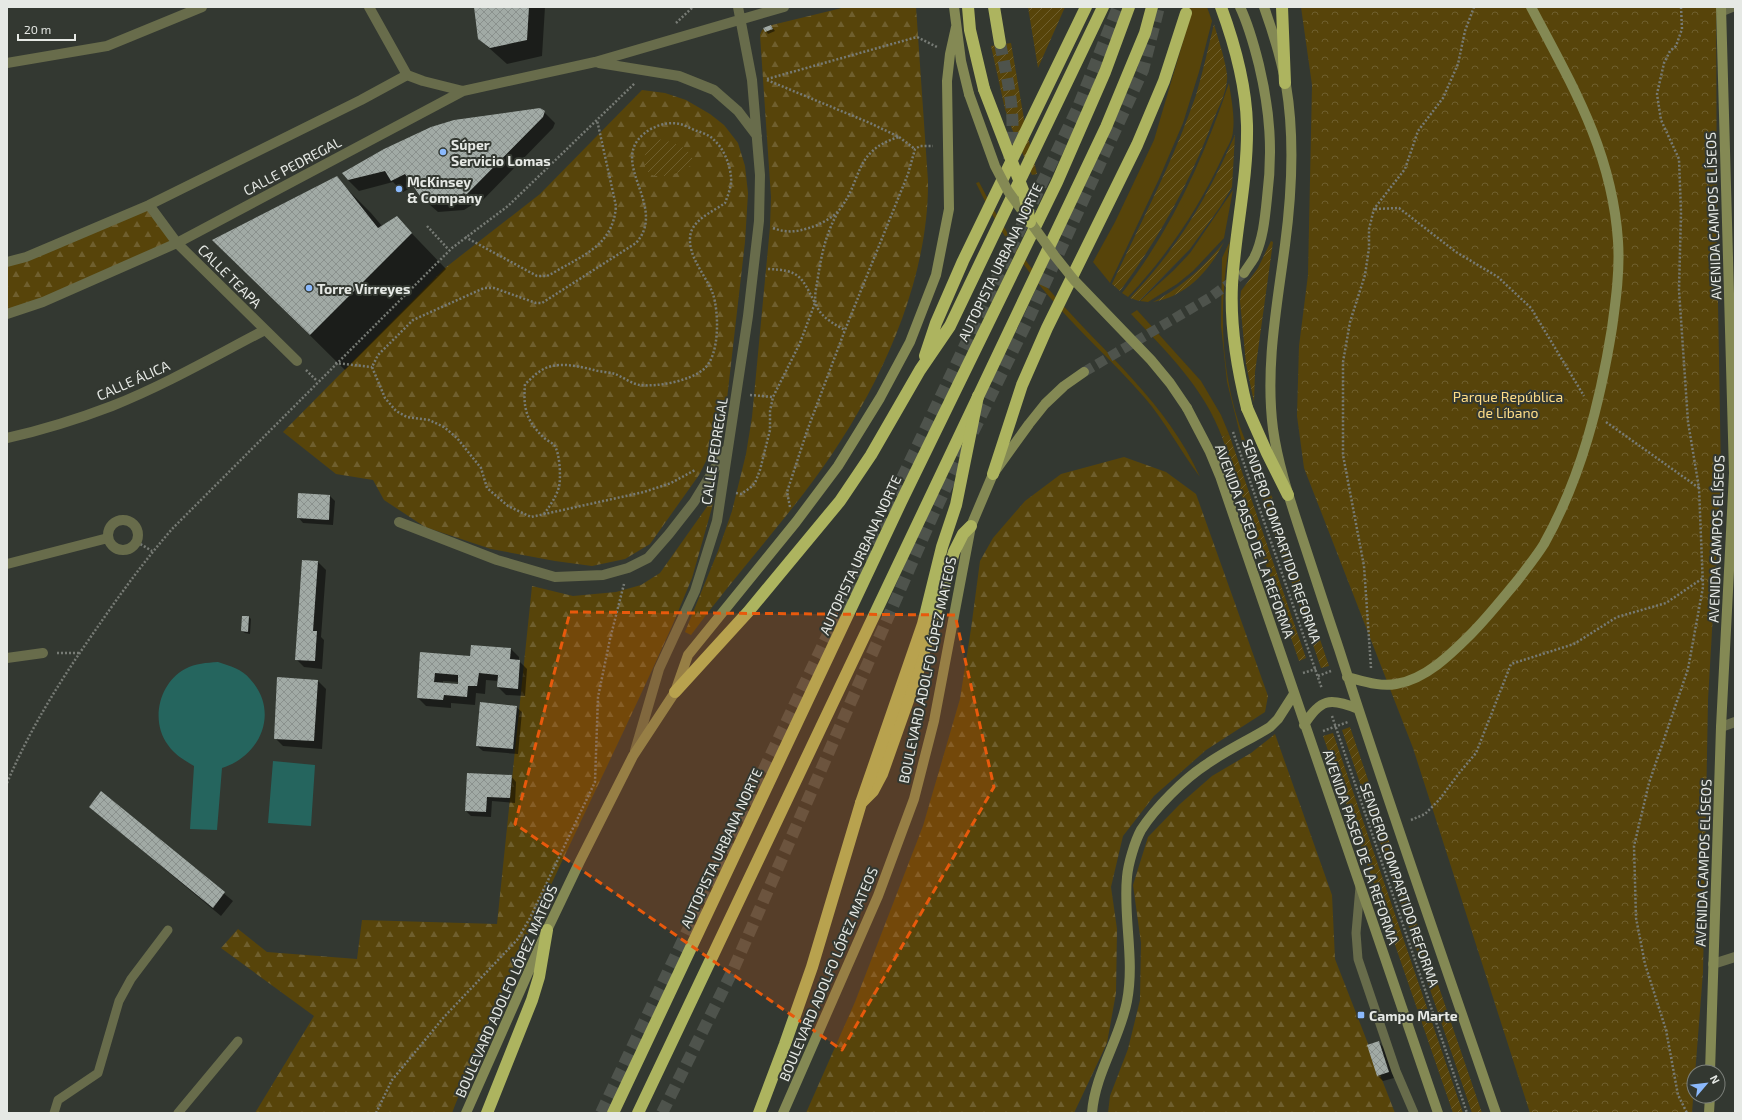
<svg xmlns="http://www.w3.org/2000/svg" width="1742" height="1120" viewBox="0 0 1742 1120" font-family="'Exo 2',sans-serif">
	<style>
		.grass { fill: #57440a }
		.forest { fill: url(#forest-firs) }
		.park { fill: url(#park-crowns) }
		.garden { fill: url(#garden-furrows) }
		.water { fill: #25655e }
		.shadow { fill: #0007; fill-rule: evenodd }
		.building { fill: url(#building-cross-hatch); fill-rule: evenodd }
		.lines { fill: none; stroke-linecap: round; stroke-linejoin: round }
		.secondary-tunnel { stroke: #4e534c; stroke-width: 10; stroke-dasharray: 10 5; stroke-linecap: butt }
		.highway-tunnel { stroke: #4e534c; stroke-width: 12; stroke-dasharray: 12 6; stroke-linecap: butt }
		.path { stroke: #777b75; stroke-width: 2.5; stroke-dasharray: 2 2; stroke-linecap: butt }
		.lane { stroke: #686c4b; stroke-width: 9 }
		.street { stroke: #686c4b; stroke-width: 10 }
		.secondary { stroke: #848954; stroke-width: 10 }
		.highway { stroke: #adb45f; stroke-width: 12 }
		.secondary-bridge { stroke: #848954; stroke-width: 10 }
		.highway-bridge { stroke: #adb45f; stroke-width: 12 }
		.marked { fill: #e8590c; fill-opacity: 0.2; stroke: #e8590c; stroke-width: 3; stroke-dasharray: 8 5; stroke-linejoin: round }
		.poi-dot { fill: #8bb9fc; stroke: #333831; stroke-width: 1.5 }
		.labels { text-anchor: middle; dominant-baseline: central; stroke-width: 4; stroke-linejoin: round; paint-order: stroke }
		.poi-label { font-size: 14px; font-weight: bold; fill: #e6e9e5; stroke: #333831; text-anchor: start }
		.street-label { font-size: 14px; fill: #e6e9e5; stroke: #333831 }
		.park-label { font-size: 14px; fill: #fd8; stroke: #333831 }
	</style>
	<defs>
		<pattern id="forest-firs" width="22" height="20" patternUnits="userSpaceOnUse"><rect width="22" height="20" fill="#57440a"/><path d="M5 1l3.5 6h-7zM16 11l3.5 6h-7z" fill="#6f5f2e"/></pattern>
		<pattern id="park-crowns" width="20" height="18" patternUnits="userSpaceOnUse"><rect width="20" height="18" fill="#57440a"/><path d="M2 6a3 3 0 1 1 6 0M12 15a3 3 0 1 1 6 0" fill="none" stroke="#6f5f2e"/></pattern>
		<pattern id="garden-furrows" width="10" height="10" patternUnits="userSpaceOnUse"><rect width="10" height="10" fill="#57440a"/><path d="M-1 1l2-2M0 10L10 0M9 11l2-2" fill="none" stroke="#6f5f2e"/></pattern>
		<pattern id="building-cross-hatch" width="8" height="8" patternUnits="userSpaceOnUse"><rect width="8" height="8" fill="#a1aaa5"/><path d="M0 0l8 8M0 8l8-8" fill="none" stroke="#8a918d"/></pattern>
	</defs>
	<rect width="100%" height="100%" fill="#333831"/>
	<path class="grass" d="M1184,7H1207L1212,21L1199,72L1183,123L1159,179L1110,283L1093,262L1115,222L1154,140L1192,11Z
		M1229,83C1231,98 1235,115 1233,131C1233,139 1226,149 1223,156C1199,208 1167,256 1128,297L1122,293C1171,230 1204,158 1229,83Z
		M979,182C999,221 1022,260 1052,293C1104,353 1167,403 1200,477C1180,451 1166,422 1144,397C1113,361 1077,330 1046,293C1018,260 995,223 976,183Z
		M1233,190L1224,238L1193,271L1177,284L1148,302L1140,301L1174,270L1190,253Z
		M1230,241C1218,306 1220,378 1245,440L1242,442L1227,382L1221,326L1222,258Z
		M1137,310L1201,381L1221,415L1229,434L1222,437C1204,388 1166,351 1131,314Z"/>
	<path class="forest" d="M846,7H916L928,181C929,291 870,408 804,493C767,541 727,586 691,635L685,632L718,551L732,511L746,454L752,417L770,227L771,197L760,35L762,30L772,25Z
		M642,90L665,93L686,100L710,114L724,125L738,143L745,166L748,193L745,242L724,425L699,475L650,544L625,559L592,566L555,561L491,549L425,527L384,500L373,480L336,474L283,432L445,268L540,194Z
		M148,208L174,242L40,300L7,311V265Z
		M1124,457L1166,472L1196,494L1268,696L1265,712L1206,750L1154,796L1123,836L1111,887L1117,929L1116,993L1107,1043L1074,1113H806L855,1002L923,826L960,699L971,629L980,561L993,538L1025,501L1061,474Z
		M715,497L692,578L672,626C599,789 516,947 452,1113H255L314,1016L221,948L238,929L267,952L357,959L362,920L497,924L532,586L573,596L616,592L641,585L660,573L711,501Z
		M1275,734L1332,895L1335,959L1395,1113H1108L1110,1096L1128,1049L1140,1000L1141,943L1133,885L1148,837L1180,804L1212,776L1251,753Z"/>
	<path class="park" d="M1301,7H1716L1717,244L1721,475L1708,700L1703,972L1692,1113H1530L1413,748L1304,468L1297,416L1299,346L1308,275L1312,85Z"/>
	<path class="garden" d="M1028,7H1065L1038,68Z
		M1214,24C1217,35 1229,71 1227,80C1226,94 1218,108 1213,121C1190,182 1159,238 1120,291L1112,284C1141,222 1174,160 1196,95C1203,72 1208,48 1214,24Z
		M1011,43L1025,125L1037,174L1032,175L1012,129L1005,109L991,46Z
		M1235,135L1232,187L1220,207L1190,249L1139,301L1130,298C1178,248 1207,198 1235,135Z
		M653,139C666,139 694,147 693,163C686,172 663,179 652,175C639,169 645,146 653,139Z
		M1271,241L1273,242L1255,372L1254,402L1246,364L1240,301L1241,291L1258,268Z
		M1224,242C1209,271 1187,296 1153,302C1182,287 1204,267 1224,242Z
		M1229,434L1306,658L1299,661L1222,437Z
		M1245,440L1264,479L1272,497L1329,666L1321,668L1262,496L1242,442Z
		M1350,727L1482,1113H1472L1342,730Z
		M1333,733L1463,1113H1453L1323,736Z"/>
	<path class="water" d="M218,662C230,666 242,669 250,679C280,711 261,756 222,768L217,830L190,829L194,766C184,760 175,755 168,745C150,721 159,683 185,669C196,663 206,663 218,662Z
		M273,761L315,765L311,826L268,823Z"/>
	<path class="shadow" d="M475,7H545L542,56L507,64L479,39Z
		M771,26L775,31L768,34L766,31Z
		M541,109L555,123L553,128L478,205L475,203L464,210L438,212L420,196L414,186L403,192L393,182L359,191L348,180Z
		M336,178L371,213L382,226L396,217L446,269L345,370L248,274Z
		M330,496L335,501L333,525L303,523L298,517Z
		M318,562L326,570L321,637L324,640L322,669L304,667L296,659Z
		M249,617L251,619L250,634L245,633L242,631Z
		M511,649L519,657V661L527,669L525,696L506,695L498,687V681L486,680L485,694L476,693L475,705L451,703V708L426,706L418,698L421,653L471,657ZM443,681L459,682V685L443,684Z
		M318,681L326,689L322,749L283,746L275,738Z
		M516,707L522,712L518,754L483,751L477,746Z
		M511,776L516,782L515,803L492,801L491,817L471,816L466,811Z
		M102,793L233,901L221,916L90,807Z
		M1379,1042L1384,1048L1394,1078L1383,1081L1378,1076Z"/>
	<path class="building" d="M474,7H529L527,40L490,48L478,39Z
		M771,25L773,29L765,32L763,28Z
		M540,108L545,111L543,117L466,195L464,193L453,200L427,202L420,196L405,174L391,181L385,171L348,180L342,173L384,149L431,127L454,120Z
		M337,176L378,228L397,216L412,233L310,335L212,240Z
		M298,493L330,495L329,520L297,518Z
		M302,560L318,561L313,631H317L315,661L295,660Z
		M242,616H249L248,632L241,631Z
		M471,645L511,648L510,659L520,660L518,689L497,687L498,675L479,673L477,686H468L467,697L444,695L443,700L417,698L420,652L470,656ZM435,673L458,675V684L434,682Z
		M277,677L318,680L314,741L274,739Z
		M480,702L517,706L513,749L476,746Z
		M467,773L512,775L510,798L487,797L486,812L465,811Z
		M101,791L225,892L213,908L89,807Z
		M1379,1041L1389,1072L1377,1076L1367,1045Z"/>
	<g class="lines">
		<path class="secondary-tunnel" d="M1084,372L1209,298L1244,273"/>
		<path class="highway-tunnel" d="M1000,43C1008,84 1018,118 1009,160
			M973,432L1030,316L1143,70L1159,7
			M601,1113L1078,107L1118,7
			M662,1113L733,970L933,515L965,448"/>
		<path class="path" d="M1681,7L1682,29L1676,46L1670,51L1664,63L1657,94L1661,120L1679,159L1681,212L1679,290L1688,422L1699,488L1703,587L1688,669L1649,783L1634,846L1636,918L1645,964L1666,1030L1678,1095L1687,1113
			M676,23L693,7
			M767,79L917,37L937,47
			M767,80L870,123L899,137L915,149
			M1375,209L1399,208L1456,252L1498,277L1531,308L1584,396
			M838,212C825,235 821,257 817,283C816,289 814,298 816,304C820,317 834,324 845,330
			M427,226L449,250
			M773,228C786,233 796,232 809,228C819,225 833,218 840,209C863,179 853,151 899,137
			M465,237L537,276H547L553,273C583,255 613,246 616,206L597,120
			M335,363L372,367
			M306,370L317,381
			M750,395L773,397
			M1606,422L1699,488
			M1233,432L1322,689
			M736,493L741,494L750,488L755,483L760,470L770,430V411L773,397L800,343L815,303C801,276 800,270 767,269
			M790,507L787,492L807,431L845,330L908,174L915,149L920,146H933
			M544,514C550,506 556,497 559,487C561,478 560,452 554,445C551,442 546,440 543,437C526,420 523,408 525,384C530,380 534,375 539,372C554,360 577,366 594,370C601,372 609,372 615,374C623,377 632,384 640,385C658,387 690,381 704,369C720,355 719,313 713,294C706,275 685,254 691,232C696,218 714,211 725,203C728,195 732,186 731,177C730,165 724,149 715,141C710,135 703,133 697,131C691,129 685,125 680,124C663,120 640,131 634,147C623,175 664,212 636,243L542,303H536L494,288H484L413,320L378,355L372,367L385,398L396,411L407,417L429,420L444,427L457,438L481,468L487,488L508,506L531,517L644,492L671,483L695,470
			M137,542L152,551
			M57,653H79
			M1371,668L1364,566L1343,455V362L1350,322L1365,275L1369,248V229L1374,209L1405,169L1418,131L1443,98L1458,64L1465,31L1474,7
			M1303,673L1316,669
			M1318,676L1331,671
			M1332,716L1467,1113
			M1323,731L1348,722
			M7,783C29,731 58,684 90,638C116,600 143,562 173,528L452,248L508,206L635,83
			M1411,820L1425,814L1439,800L1460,772L1476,753L1511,664L1574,644L1617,617L1666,603L1703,578
			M376,1113L392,1080L444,1017L517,940L530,918L595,782L598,697L610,639L624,584"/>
		<path class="lane" d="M1360,887L1356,933L1358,959L1396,1071L1414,1113
			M54,1113L58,1100L98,1073L119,1001L131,979L168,930
			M178,1113L238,1041"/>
		<path class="street" d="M369,7L407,75L423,81L463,91
			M1722,11L1732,7
			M7,63L107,46L202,7
			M599,63L679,76L714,90L738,111L757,136
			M149,205L177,243L297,361
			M7,262L26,257L149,205L361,100L407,75
			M7,314L43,302L177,243L463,91L595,62L784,7
			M7,438C43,430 78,419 112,406C165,385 215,356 265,330
			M108 535a15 15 0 1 1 30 0a15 15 0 1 1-30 0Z
			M399,522L497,560L555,577L603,575L628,568L648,558L669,534L694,502L726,450
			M7,564L108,538
			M7,658L43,653
			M1721,727L1735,722
			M635,751L659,669L695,591L717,521L748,316L759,221L760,175L752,80L738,7
			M1713,964L1735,957"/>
		<path class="secondary" d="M954,7L961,61L969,94
			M1240,7C1249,26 1254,45 1259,65C1270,111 1273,151 1267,198C1265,218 1263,240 1254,258C1251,263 1247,268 1244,273
			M1264,7C1273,32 1281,58 1286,85C1295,138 1292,192 1285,245C1277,306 1265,367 1273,429C1278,465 1290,500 1301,534C1314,573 1326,611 1339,649C1389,805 1443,959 1496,1113
			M1187,408L1210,452L1220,476L1438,1113
			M1347,677C1363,681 1380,687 1396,684C1426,679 1451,654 1471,634C1487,618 1502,599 1517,581C1526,569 1536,557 1544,544C1581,478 1600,403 1612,328C1616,299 1620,270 1618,241C1612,151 1572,85 1531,7
			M1304,725C1320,699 1330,697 1358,709
			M1710,1072L1721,727L1734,473L1721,7
			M466,1113L547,930L580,861L633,756L675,692L688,655L796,522L838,466L880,398L910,342L936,275L949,209L947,81L950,54L956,27
			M783,1113L878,896L914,799L934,721L971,526L993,474L1029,424L1045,404L1064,386L1084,372
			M1092,1113C1095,1073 1120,1039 1127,1001C1135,959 1123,918 1127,877C1128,864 1135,841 1141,830C1155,808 1185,778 1207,764C1227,750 1249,740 1270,727L1278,719L1294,694
			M1709,1113L1710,1096"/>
		<path class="highway" d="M968,7L970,30L984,89
			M994,7L1000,43
			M1282,7L1285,83
			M925,356L936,323L963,261L1086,7
			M1247,408L1267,453L1288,495
			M993,474L1022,385L1047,328L1137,145L1164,81L1186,13
			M675,692L748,612L840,501L871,455L920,370L950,326L1103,7
			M487,1113L532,1000L539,977L547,930
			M613,1113L901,502L1057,182L1105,72L1129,7
			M638,1113L1106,127L1145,33L1152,7
			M759,1113L785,1044L812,967L861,803L873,791L882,774L917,675L954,552L963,534L971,526"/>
		<path class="secondary-bridge" d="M969,94L995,166L1008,191L1054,255L1074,280L1151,360L1170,383L1187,408"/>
		<path class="highway-bridge" d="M1221,7C1235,45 1246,84 1247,125C1248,179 1235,231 1232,285C1230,326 1237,368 1247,408
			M984,89L1024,193L1030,222
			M861,803L923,624L942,547L956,505L978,396"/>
	</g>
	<path class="marked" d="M570,612L955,615L994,787L842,1050L515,824Z"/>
	<g class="poi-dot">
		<circle cx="443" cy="152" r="4"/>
		<circle cx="399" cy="189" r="4"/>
		<circle cx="309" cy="288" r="4"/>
		<rect x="1357" y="1011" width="8" height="8" rx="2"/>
	</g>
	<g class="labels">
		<g class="poi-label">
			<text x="451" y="144">Súper<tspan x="451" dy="16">Servicio Lomas</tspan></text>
			<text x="407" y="181">McKinsey<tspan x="407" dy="16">&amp; Company</tspan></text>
			<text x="317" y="288">Torre Virreyes</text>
			<text x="1369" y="1015">Campo Marte</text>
		</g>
		<g class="street-label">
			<text transform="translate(292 166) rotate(-28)">CALLE PEDREGAL</text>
			<text transform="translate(1713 216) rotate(-92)">AVENIDA CAMPOS ELÍSEOS</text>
			<text transform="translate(1000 262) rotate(-64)">AUTOPISTA URBANA NORTE</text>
			<text transform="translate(230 276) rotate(45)">CALLE TEAPA</text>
			<text transform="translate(133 380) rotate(-24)">CALLE ÁLICA</text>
			<text transform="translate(714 451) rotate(-81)">CALLE PEDREGAL</text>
			<text transform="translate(1716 539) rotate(-88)">AVENIDA CAMPOS ELÍSEOS</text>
			<text transform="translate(1255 541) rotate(70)">AVENIDA PASEO DE LA REFORMA</text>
			<text transform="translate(1282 541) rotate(71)">SENDERO COMPARTIDO REFORMA</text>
			<text transform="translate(860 555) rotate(-65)">AUTOPISTA URBANA NORTE</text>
			<text transform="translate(927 670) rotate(-78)">BOULEVARD ADOLFO LÓPEZ MATEOS</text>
			<text transform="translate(1361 847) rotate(71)">AVENIDA PASEO DE LA REFORMA</text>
			<text transform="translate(721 848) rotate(-65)">AUTOPISTA URBANA NORTE</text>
			<text transform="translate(1703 863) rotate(-88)">AVENIDA CAMPOS ELÍSEOS</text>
			<text transform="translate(1400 885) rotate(71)">SENDERO COMPARTIDO REFORMA</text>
			<text transform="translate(828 974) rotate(-67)">BOULEVARD ADOLFO LÓPEZ MATEOS</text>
			<text transform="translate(506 991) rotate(-66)">BOULEVARD ADOLFO LÓPEZ MATEOS</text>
		</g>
		<g class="park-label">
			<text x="1508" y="396">Parque República<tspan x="1508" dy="16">de Líbano</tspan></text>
		</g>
	</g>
	<rect width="1742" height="1120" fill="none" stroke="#e6e9e5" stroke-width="16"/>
	<g transform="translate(1706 1084) rotate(62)"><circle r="19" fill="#333831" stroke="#7b7f79"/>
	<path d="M0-3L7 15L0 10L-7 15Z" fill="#8bb9fc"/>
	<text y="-6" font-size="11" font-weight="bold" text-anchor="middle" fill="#e6e9e5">N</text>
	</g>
	<path d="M18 34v6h57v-6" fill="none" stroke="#e6e9e5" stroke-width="2"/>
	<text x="24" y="34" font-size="12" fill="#e6e9e5" stroke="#333831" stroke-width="3" paint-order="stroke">20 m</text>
</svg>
